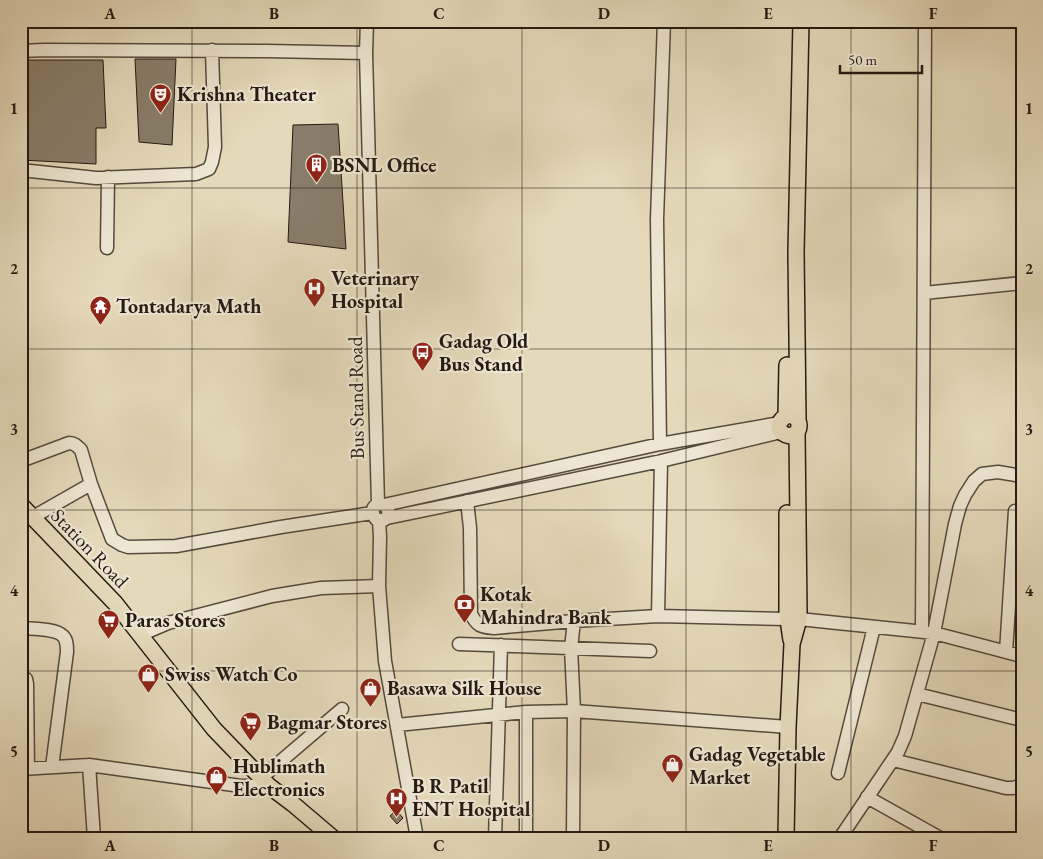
<svg xmlns="http://www.w3.org/2000/svg" width="1043" height="859" font-family="'EB Garamond',serif">
<style>
.building{fill:#887d6a;stroke:#241a13}
.lines{fill:none;stroke-linecap:round;stroke-linejoin:round}
.minor-casing{stroke:#544a3d;stroke-width:15}
.major-casing{stroke:#241a13;stroke-width:18}
.minor{stroke:#ede6d2;stroke-width:12}
.major{stroke:#e4d9ba;stroke-width:15}
.grid{fill:none;stroke:#241a13;stroke-width:1;stroke-opacity:0.55}
.labels{text-anchor:middle;dominant-baseline:central;stroke-width:4.5;stroke-linejoin:round;paint-order:stroke}
.poi-label{font-size:20px;font-weight:bold;fill:#241a13;stroke:#ede6d2;text-anchor:start}
.street-label{font-size:20px;fill:#241a13;stroke:#ede6d2}
.neatline{fill:none;stroke:#241a13;stroke-width:2}
.grid-label{font-size:16px;text-anchor:middle;font-weight:bold;fill:#241a13}
</style>
<rect width="100%" height="100%" fill="#e4d9ba"/>
<filter id="stains"><feTurbulence type="fractalNoise" baseFrequency=".004" numOctaves="4"/><feColorMatrix values="0 0 0 0 .2 0 0 0 0 .09 0 0 0 0 .02 0 0 0 .5 -.17"/></filter>
<radialGradient id="worn" r=".72"><stop offset=".6" stop-color="#630" stop-opacity="0"/><stop offset="1" stop-color="#630" stop-opacity=".3"/></radialGradient>
<path class="building" d="M135 59H176L172 145 139 142Z
M21 60H103L106 128H96V164L21 160Z
M338 124 346 249 288 242 293 125Z
M396 810 403 818 397 824 390 816Z"/>
<g class="lines">
<defs>
<path id="minor" d="M367 21 366 53 378 504
M21 51 44 50 267 51 366 53
M21 170 96 178 196 174 209 169 212 162 215 147 212 50
M107 248 108 177
M924 293 1022 283
M660 444 657 219 664 21
M21 461 69 443C75 443 77 446 81 450L91 484 112 539 122 545 128 547 176 546 281 527 372 513
M467 501 470 528 471 614C477 626 481 627 494 628L574 621 658 616 661 461
M384 505C390 509 390 515 384 520H377C369 512 373 502 384 505L660 444 780 423
M33 517 91 484
M387 518 661 461 781 432
M379 520 380 537 379 586 385 661 417 838
M658 616 787 619
M799 619 934 633 1022 656
M21 628C31 629 56 628 63 636 67 640 67 646 67 652L52 767
M922 632 925 21
M140 635 168 623 272 596 321 588 379 586
M459 644 650 651
M1006 652 1015 511
M21 675 26 679 27 684 28 769
M917 694 1022 720
M397 725 526 712 574 711 788 727
M893 760 1006 788H1013L1022 785
M89 765 94 838
M21 769 89 765 241 786H269
M838 773 874 627
M261 778 342 709
M867 797 940 838
M495 838 501 645
M526 838V712
M573 838 574 711 571 648 574 621
M840 838 898 752 905 736 934 633 955 524 960 506 965 495 974 481 982 474 998 472 1022 476"/>
<path id="major" d="M786 416 787 365
M798 420 796 252 801 21
M21 505 115 603 214 729 269 786 293 804 333 838
M787 513V613L791 640
M786 838 788 727 792 644 799 619V612L797 433C799 429 800 425 798 421 789 404 765 431 790 436L797 433"/>
</defs>
<use href="#minor" class="minor-casing"/>
<use href="#major" class="major-casing"/>
<use href="#minor" class="minor"/>
<use href="#major" class="major"/>
</g>
<path class="grid" d="M192 21V838M357 21V838M522 21V838M686 21V838M851 21V838M21 188H1022M21 349H1022M21 510H1022M21 671H1022"/>
<defs>
<symbol id="theatre-pin" viewBox="-11 -11 22 30"><path d="M0 17L-7.5 6A9.5 9.5 0 1 1 7.5 6Z" fill="#8f2418" stroke="#ede6d2"/><path d="M-5-5.5Q0-4 5-5.5V0Q5 5 0 6Q-5 5-5 0ZM-3.3-2.5H-1v1.5H-3.3ZM1-2.5H3.3v1.5H1ZM-2.8 1Q0 5.5 2.8 1Z" fill="#fff"/></symbol>
<symbol id="building-pin" viewBox="-11 -11 22 30"><path d="M0 17L-7.5 6A9.5 9.5 0 1 1 7.5 6Z" fill="#8f2418" stroke="#ede6d2"/><path d="M-4-6H4V6H1V3H-1V6H-4ZM-2.5-4.3h1.7v1.8h-1.7ZM.8-4.3h1.7v1.8H.8ZM-2.5-1h1.7V.8h-1.7ZM.8-1h1.7V.8H.8Z" fill="#fff"/></symbol>
<symbol id="hospital-pin" viewBox="-11 -11 22 30"><path d="M0 17L-7.5 6A9.5 9.5 0 1 1 7.5 6Z" fill="#8f2418" stroke="#ede6d2"/><path d="M-5-5h3v3.5h4V-5h3V5h-3V1.5h-4V5h-3Z" fill="#fff"/></symbol>
<symbol id="temple-pin" viewBox="-11 -11 22 30"><path d="M0 17L-7.5 6A9.5 9.5 0 1 1 7.5 6Z" fill="#8f2418" stroke="#ede6d2"/><path d="M0-6L5-2H3V0L6.5 2.5H4V6H1.5V3h-3V6H-4V2.5H-6.5L-3 0V-2H-5Z" fill="#fff"/></symbol>
<symbol id="bus-pin" viewBox="-11 -11 22 30"><path d="M0 17L-7.5 6A9.5 9.5 0 1 1 7.5 6Z" fill="#8f2418" stroke="#ede6d2"/><path d="M-5-6H5V4H4V6H2V4H-2V6H-4V4H-5ZM-3.5-4V0h7V-4ZM-3.5 1.2v1.5H-2V1.2ZM2 1.2v1.5H3.5V1.2Z" fill="#fff"/></symbol>
<symbol id="bank-pin" viewBox="-11 -11 22 30"><path d="M0 17L-7.5 6A9.5 9.5 0 1 1 7.5 6Z" fill="#8f2418" stroke="#ede6d2"/><path d="M-6-4H6V4H-6ZM0-2.3a2.3 2.3 0 1 0 0 4.6a2.3 2.3 0 1 0 0-4.6Z" fill="#fff"/></symbol>
<symbol id="supermarket-pin" viewBox="-11 -11 22 30"><path d="M0 17L-7.5 6A9.5 9.5 0 1 1 7.5 6Z" fill="#8f2418" stroke="#ede6d2"/><path d="M-6-5.5h2.5l.6 2H6L4.5 2H-2.5L-4.4-4H-6ZM-1.5 3.2a1.3 1.3 0 1 0 .1 0ZM3 3.2a1.3 1.3 0 1 0 .1 0Z" fill="#fff"/></symbol>
<symbol id="shop-pin" viewBox="-11 -11 22 30"><path d="M0 17L-7.5 6A9.5 9.5 0 1 1 7.5 6Z" fill="#8f2418" stroke="#ede6d2"/><path d="M-5-2.5h2.3a2.7 3.5 0 0 1 5.4 0H5L5.5 6h-11ZM-1.5-2.5h3a1.5 2.3 0 0 0-3 0Z" fill="#fff"/></symbol>
</defs>
<g fill-rule="evenodd">
<use href="#theatre-pin" x="148" y="82" width="25" height="34"/>
<use href="#building-pin" x="304" y="152" width="25" height="34"/>
<use href="#hospital-pin" x="302" y="276" width="25" height="34"/>
<use href="#temple-pin" x="88" y="294" width="25" height="34"/>
<use href="#bus-pin" x="410" y="340" width="25" height="34"/>
<use href="#bank-pin" x="452" y="592" width="25" height="34"/>
<use href="#supermarket-pin" x="96" y="608" width="25" height="34"/>
<use href="#shop-pin" x="136" y="662" width="25" height="34"/>
<use href="#shop-pin" x="358" y="676" width="25" height="34"/>
<use href="#supermarket-pin" x="238" y="710" width="25" height="34"/>
<use href="#shop-pin" x="660" y="752" width="25" height="34"/>
<use href="#shop-pin" x="204" y="764" width="25" height="34"/>
<use href="#hospital-pin" x="384" y="786" width="25" height="34"/>
</g>
<g class="labels">
<g class="poi-label">
<text x="177" y="94">Krishna Theater</text>
<text x="332" y="165">BSNL Office</text>
<text x="331" y="278">Veterinary<tspan x="331" dy="23">Hospital</tspan></text>
<text x="116" y="306">Tontadarya Math</text>
<text x="439" y="341">Gadag Old<tspan x="439" dy="23">Bus Stand</tspan></text>
<text x="480" y="594">Kotak<tspan x="480" dy="23">Mahindra Bank</tspan></text>
<text x="125" y="620">Paras Stores</text>
<text x="165" y="674">Swiss Watch Co</text>
<text x="387" y="688">Basawa Silk House</text>
<text x="267" y="722">Bagmar Stores</text>
<text x="689" y="754">Gadag Vegetable<tspan x="689" dy="23">Market</tspan></text>
<text x="233" y="766">Hublimath<tspan x="233" dy="23">Electronics</tspan></text>
<text x="412" y="786">B R Patil<tspan x="412" dy="23">ENT Hospital</tspan></text>
</g>
<g class="street-label">
<text transform="translate(356 398) rotate(-91)">Bus Stand Road</text>
<text transform="translate(90 548) rotate(46)">Station Road</text>
</g>
</g>
<rect width="1043" height="859" fill="none" stroke="#e4d9ba" stroke-width="55"/>
<path d="M840 65v8h82v-8" fill="none" stroke="#241a13" stroke-width="2.5"/>
<text x="848" y="65" font-size="15" fill="#241a13" stroke="#ede6d2" stroke-width="4" paint-order="stroke">50 m</text>
<rect x="28" y="28" width="988" height="804" class="neatline"/>
<g class="grid-label">
<text x="110" y="19">A</text>
<text x="274" y="19">B</text>
<text x="439" y="19">C</text>
<text x="604" y="19">D</text>
<text x="768" y="19">E</text>
<text x="933" y="19">F</text>
<text x="14" y="114">1</text>
<text x="1029" y="114">1</text>
<text x="14" y="274">2</text>
<text x="1029" y="274">2</text>
<text x="14" y="435">3</text>
<text x="1029" y="435">3</text>
<text x="14" y="596">4</text>
<text x="1029" y="596">4</text>
<text x="14" y="757">5</text>
<text x="1029" y="757">5</text>
<text x="110" y="851">A</text>
<text x="274" y="851">B</text>
<text x="439" y="851">C</text>
<text x="604" y="851">D</text>
<text x="768" y="851">E</text>
<text x="933" y="851">F</text>
</g>
<rect width="100%" height="100%" filter="url(#stains)"/>
<rect width="100%" height="100%" fill="url(#worn)"/>
</svg>
